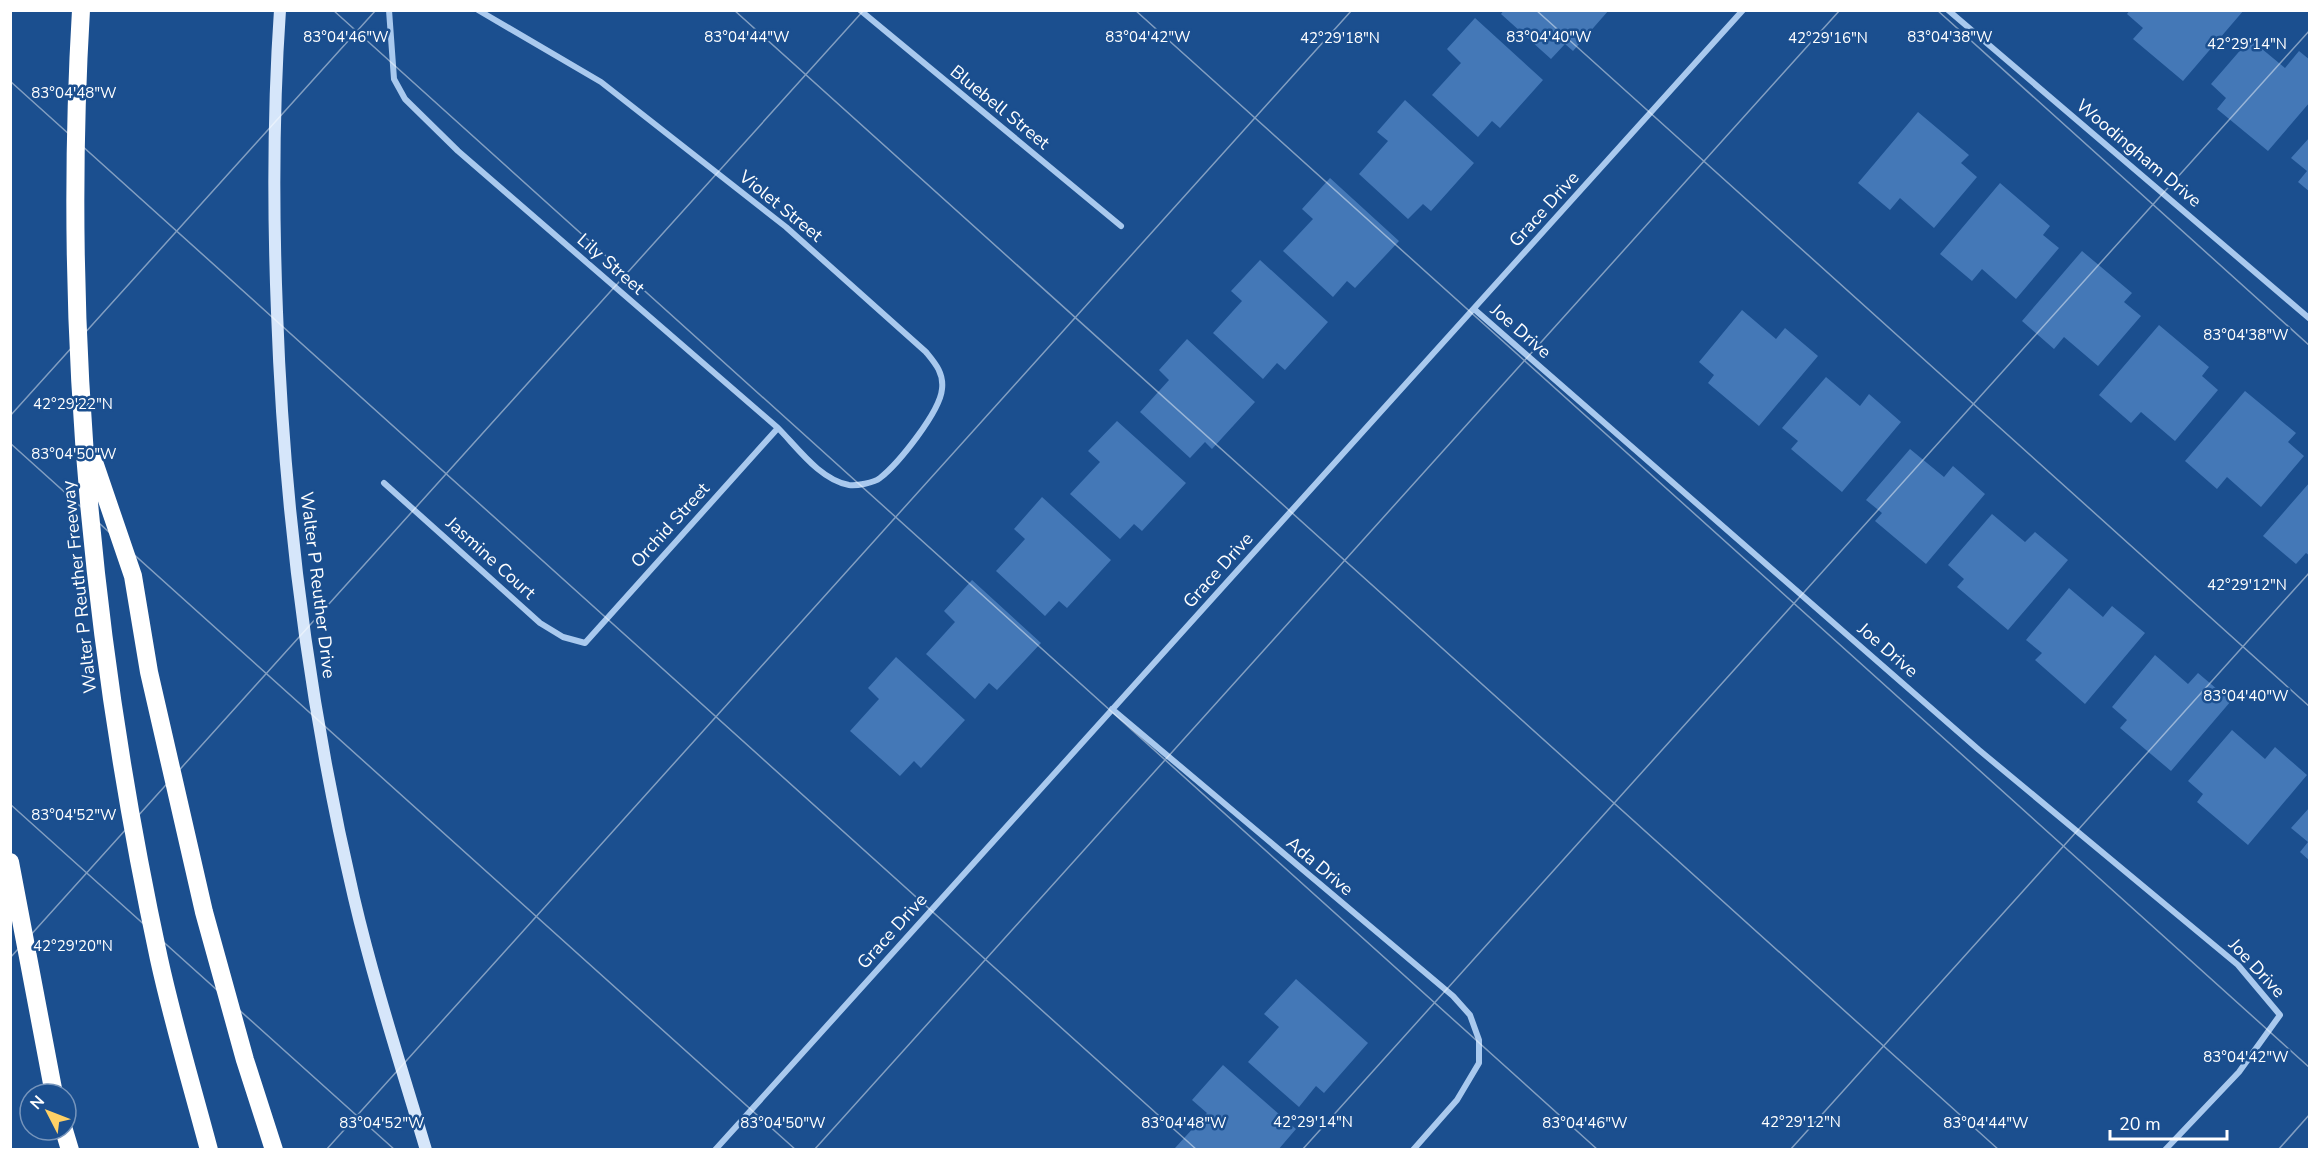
<svg xmlns="http://www.w3.org/2000/svg" width="2320" height="1160" font-family="'Nunito Sans',sans-serif">
<style>
.building{fill:#4478b7}
.lines{fill:none;stroke-linecap:round;stroke-linejoin:round}
.street{stroke:#a9c9ee;stroke-width:6}
.secondary{stroke:#d6e6fa;stroke-width:12}
.highway{stroke:#fff;stroke-width:18}
.ticks{fill:none;stroke:#fff;stroke-width:1.5;stroke-opacity:0.45}
.labels{text-anchor:middle;dominant-baseline:central;stroke-width:5;stroke-linejoin:round;paint-order:stroke}
.street-label{font-size:18px;fill:#fff;stroke:#1b4f8f}
.ticks-label{font-size:15px;text-anchor:middle;fill:#fff;stroke:#1b4f8f;stroke-width:5;stroke-linejoin:round;paint-order:stroke}
</style>
<rect width="100%" height="100%" fill="#1b4f8f"/>
<path class="building" d="M1504 10H1609L1573 51 1565 44 1551 59 1501 14Z
M2130 10H2244L2183 81 2133 39 2143 28 2127 14Z
M1475 18 1543 80 1500 128 1492 121 1478 137 1432 95 1461 63 1447 49Z
M2250 39 2285 68 2299 51 2310 60V102L2268 151 2217 109 2226 98 2211 84Z
M1405 100 1474 163 1431 211 1423 204 1408 219 1359 174 1388 141 1377 132Z
M1918 112 1969 155 1961 163 1977 177 1934 228 1900 198 1890 210 1858 183Z
M2310 137V192L2298 182 2307 171 2291 158Z
M1330 178 1399 241 1355 288 1347 281 1333 297 1283 251 1313 219 1302 209Z
M2000 183 2050 226 2043 235 2059 248 2016 299 1982 269 1972 281 1940 254Z
M2082 251 2132 293 2124 302 2141 316 2098 366 2064 337 2054 349 2022 321Z
M1260 260 1328 322 1285 370 1277 363 1263 379 1213 333 1242 301 1231 291Z
M1742 310 1776 339 1785 328 1818 356 1759 426 1708 383 1714 375 1699 362Z
M2159 325 2209 367 2202 376 2218 390 2175 441 2141 412 2131 423 2099 395Z
M1187 339 1255 402 1212 449 1205 442 1190 458 1140 412 1169 380 1159 370Z
M1826 377 1860 406 1869 394 1901 422 1842 492 1791 449 1798 441 1782 428Z
M2245 391 2296 433 2288 442 2304 456 2261 507 2227 477 2217 489 2185 461Z
M1117 421 1186 483 1142 531 1134 524 1120 539 1070 494 1100 462 1088 451Z
M1910 449 1944 477 1953 466 1985 494 1926 564 1875 521 1882 513 1866 500Z
M2310 482V556L2306 553 2296 564 2263 536Z
M1042 497 1111 560 1067 608 1059 601 1045 616 996 571 1025 539 1014 529Z
M1992 514 2025 542 2035 532 2068 560 2008 630 1957 587 1964 579 1948 565Z
M972 580 1041 643 997 690 989 683 975 699 926 654 955 622 944 611Z
M2069 588 2103 617 2112 606 2145 633 2085 704 2035 660 2042 653 2026 640Z
M2155 655 2188 684 2198 673 2231 701 2171 771 2120 728 2127 720 2112 707Z
M896 657 965 720 921 768 914 761 900 776 850 731 879 699 868 688Z
M2232 730 2265 759 2275 747 2307 775 2248 845 2197 802 2203 794 2188 781Z
M2310 807V861L2300 852 2308 842 2291 828Z
M1296 979 1368 1043 1324 1093 1316 1086 1299 1107 1248 1062 1279 1027 1264 1014Z
M1223 1065 1296 1129 1278 1150 1175 1148 1207 1113 1192 1100Z"/>
<g class="lines">
<path class="street" d="M389 10 394 79 405 99 458 151 778 428C797 447 820 480 849 485 856 486 874 483 880 478 898 464 940 412 942 389 944 373 935 363 926 352L786 227 601 82 478 10
M860 10 1121 226
M1948 10 2310 319
M1474 309 1979 750 2238 965 2280 1015 2239 1072 2165 1150
M384 483 540 623 563 637 585 643 778 428
M1112 709 1453 996 1470 1015 1479 1040V1063L1457 1100 1413 1150
M715 1150 1743 10"/>
<path class="secondary" d="M280 10C273 111 273 212 277 312 284 510 309 706 354 898 374 983 401 1066 426 1150"/>
<path class="highway" d="M81 10C62 328 92 648 159 959 173 1023 192 1086 209 1150
M93 459 133 576 149 672 204 912 245 1060 274 1150
M10 862 54 1094
M64 1130 70 1150"/>
</g>
<path class="ticks" d="M333 10 1598 1150M734 10 1999 1150M1135 10 2310 1068M1536 10 2310 707M1937 10 2310 346M10 81 1197 1150M10 416 376 10M10 443 796 1150M10 804 395 1150M10 958 864 10M326 1150 1352 10M814 1150 1840 10M1302 1150 2310 30M1790 1150 2310 572M2278 1150 2310 1114"/>
<g class="labels">
<g class="street-label">
<text transform="translate(1000 107) rotate(39)">Bluebell Street</text>
<text transform="translate(2139 153) rotate(40)">Woodingham Drive</text>
<text transform="translate(781 206) rotate(39)">Violet Street</text>
<text transform="translate(1544 209) rotate(-48)">Grace Drive</text>
<text transform="translate(611 264) rotate(41)">Lily Street</text>
<text transform="translate(1521 331) rotate(41)">Joe Drive</text>
<text transform="translate(670 525) rotate(-48)">Orchid Street</text>
<text transform="translate(491 558) rotate(42)">Jasmine Court</text>
<text transform="translate(1218 570) rotate(-48)">Grace Drive</text>
<text transform="translate(318 585) rotate(83)">Walter P Reuther Drive</text>
<text transform="translate(79 587) rotate(-96)">Walter P Reuther Freeway</text>
<text transform="translate(1888 650) rotate(41)">Joe Drive</text>
<text transform="translate(1320 866) rotate(40)">Ada Drive</text>
<text transform="translate(892 931) rotate(-48)">Grace Drive</text>
<text transform="translate(2257 968) rotate(47)">Joe Drive</text>
</g>
</g>
<g class="ticks-label">
<text x="346" y="42">83°04'46"W</text>
<text x="747" y="42">83°04'44"W</text>
<text x="1148" y="42">83°04'42"W</text>
<text x="1549" y="42">83°04'40"W</text>
<text x="1950" y="42">83°04'38"W</text>
<text x="1340" y="43">42°29'18"N</text>
<text x="1828" y="43">42°29'16"N</text>
<text x="2247" y="49">42°29'14"N</text>
<text x="74" y="98">83°04'48"W</text>
<text x="2246" y="340">83°04'38"W</text>
<text x="73" y="409">42°29'22"N</text>
<text x="74" y="459">83°04'50"W</text>
<text x="2247" y="590">42°29'12"N</text>
<text x="2246" y="701">83°04'40"W</text>
<text x="74" y="820">83°04'52"W</text>
<text x="73" y="951">42°29'20"N</text>
<text x="2246" y="1062">83°04'42"W</text>
<text x="1313" y="1127">42°29'14"N</text>
<text x="1801" y="1127">42°29'12"N</text>
<text x="382" y="1128">83°04'52"W</text>
<text x="783" y="1128">83°04'50"W</text>
<text x="1184" y="1128">83°04'48"W</text>
<text x="1585" y="1128">83°04'46"W</text>
<text x="1986" y="1128">83°04'44"W</text>
</g>
<rect width="2320" height="1160" fill="none" stroke="#ffffff" stroke-width="24"/>
<g transform="translate(48 1112) rotate(312)"><circle r="28" fill="#1b4f8f" stroke="#7695bc" stroke-width="1.5"/>
<path d="M0-4.5L10 22L0 15L-10 22Z" fill="#ffd166"/>
<text y="-9" font-size="16" font-weight="bold" text-anchor="middle" fill="#ffffff">N</text>
</g>
<path d="M2110 1130v9h117v-9" fill="none" stroke="#ffffff" stroke-width="3"/>
<text x="2119" y="1130" font-size="18" fill="#ffffff" stroke="#1b4f8f" stroke-width="4.5" paint-order="stroke">20 m</text>
</svg>
